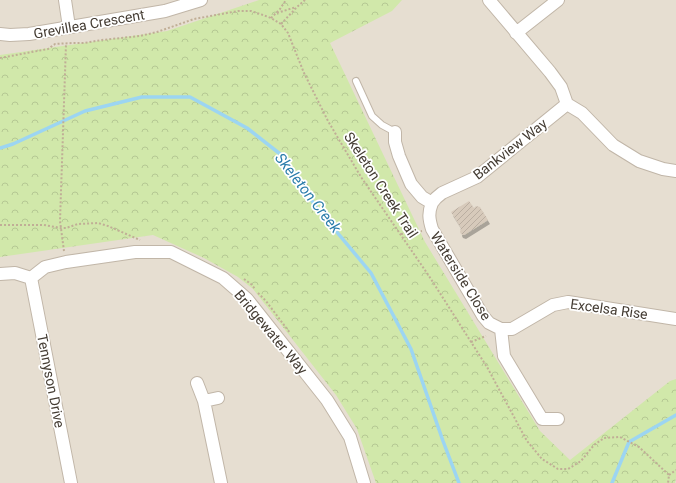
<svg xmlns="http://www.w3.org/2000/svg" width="676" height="483" font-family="Roboto,sans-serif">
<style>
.residential{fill:#e6ded1}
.park{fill:url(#park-crowns)}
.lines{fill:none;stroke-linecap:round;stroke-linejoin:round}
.stream{stroke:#9cd5f2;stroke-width:3.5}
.building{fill:url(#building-hatch);filter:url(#shadow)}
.lane-casing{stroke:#c1b6a8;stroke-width:8}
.street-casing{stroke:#c1b6a8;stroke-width:14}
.path{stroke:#c0ae96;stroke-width:2;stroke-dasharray:2 2;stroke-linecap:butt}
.lane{stroke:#fff;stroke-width:6}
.street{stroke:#fff;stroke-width:12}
.labels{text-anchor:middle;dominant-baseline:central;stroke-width:3.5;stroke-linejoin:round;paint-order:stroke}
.street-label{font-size:14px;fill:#443c33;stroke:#fff}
.water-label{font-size:15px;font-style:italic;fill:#297caa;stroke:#fff}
</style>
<defs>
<pattern id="park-crowns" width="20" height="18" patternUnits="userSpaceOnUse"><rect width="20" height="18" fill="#d1e8aa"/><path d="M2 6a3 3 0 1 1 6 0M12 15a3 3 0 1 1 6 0" fill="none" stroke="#b5c893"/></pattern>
<pattern id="building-hatch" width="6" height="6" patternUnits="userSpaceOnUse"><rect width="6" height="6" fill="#d7cabb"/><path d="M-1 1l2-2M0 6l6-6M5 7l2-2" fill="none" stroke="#baaea1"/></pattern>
<filter id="shadow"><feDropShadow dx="2" dy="4" stdDeviation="0" flood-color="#0004"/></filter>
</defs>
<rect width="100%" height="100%" fill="#f2ece3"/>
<path class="residential" d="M0 0H676V483H0Z"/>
<path class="park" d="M259 0H402L392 11 330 43 425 242 540 431 570 460 670 381 676 379V478L675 483H376L357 429 336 395 253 289 238 277 204 258 153 235 0 257V55L167 31Z"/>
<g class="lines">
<path class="stream" d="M0 148 13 144 85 111 142 97H190L247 128 284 157 316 207 371 273 411 349 443 441 459 483
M612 483 629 442 676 415"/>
</g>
<path class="building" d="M469 201 474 208 476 206 480 207 488 220 464 235 461 234 460 232 461 228 451 212Z"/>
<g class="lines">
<defs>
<path id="lane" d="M356 81 372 116 382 125 395 132"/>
<path id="street" d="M65 0 69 27
M489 0 550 72 561 87 567 104 582 113 613 145 639 161 663 169 676 171
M516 33 558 0
M0 34 10 35 29 34 165 11 201 0
M395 132V142L399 156 411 184 422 197 432 203C428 213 429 219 432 229L483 316 489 323 501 329 504 356 542 419H558
M432 203 436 198 442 193 477 177 567 104
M0 274 15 273 31 278
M31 278 45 267 66 262 135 252H171L223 278 247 299 327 400 350 437 364 483
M31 278 71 483
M501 329H512L553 305 568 302 676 319
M197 383 204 401 221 483
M204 401 218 398"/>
</defs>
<use href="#lane" class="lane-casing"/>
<use href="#street" class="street-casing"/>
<path class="path" d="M277 13 296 7
M271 18 280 9 286 0
M281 24 297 7 305 0
M0 58 48 49 55 44 72 43H84L102 40 140 36 157 32 194 19 238 11H251L263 15 271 18 281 24 288 33 304 73 328 121 361 177 429 276 487 367 527 441 542 459 558 469H568L581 461 594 445 604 438 620 437 639 447 669 475 668 483
M0 225H44L61 228H66L78 224 98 223 108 226 140 240
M401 234 422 231
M64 251 60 221 66 44
M244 279 251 284 255 289
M258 293 266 301 290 333
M471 342 486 336
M669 475 676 470"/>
<use href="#lane" class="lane"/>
<use href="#street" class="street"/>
</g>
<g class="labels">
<g class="street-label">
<text transform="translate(89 24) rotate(-10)">Grevillea Crescent</text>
<text transform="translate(510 149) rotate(-38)">Bankview Way</text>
<text transform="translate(381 185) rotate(57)">Skeleton Creek Trail</text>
<text transform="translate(461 276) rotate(58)">Waterside Close</text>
<text transform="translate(609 309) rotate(8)">Excelsa Rise</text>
<text transform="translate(271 332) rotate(50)">Bridgewater Way</text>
<text transform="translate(51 381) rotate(79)">Tennyson Drive</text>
</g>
<g class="water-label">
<text transform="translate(308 193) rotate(52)">Skeleton Creek</text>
</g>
</g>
</svg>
